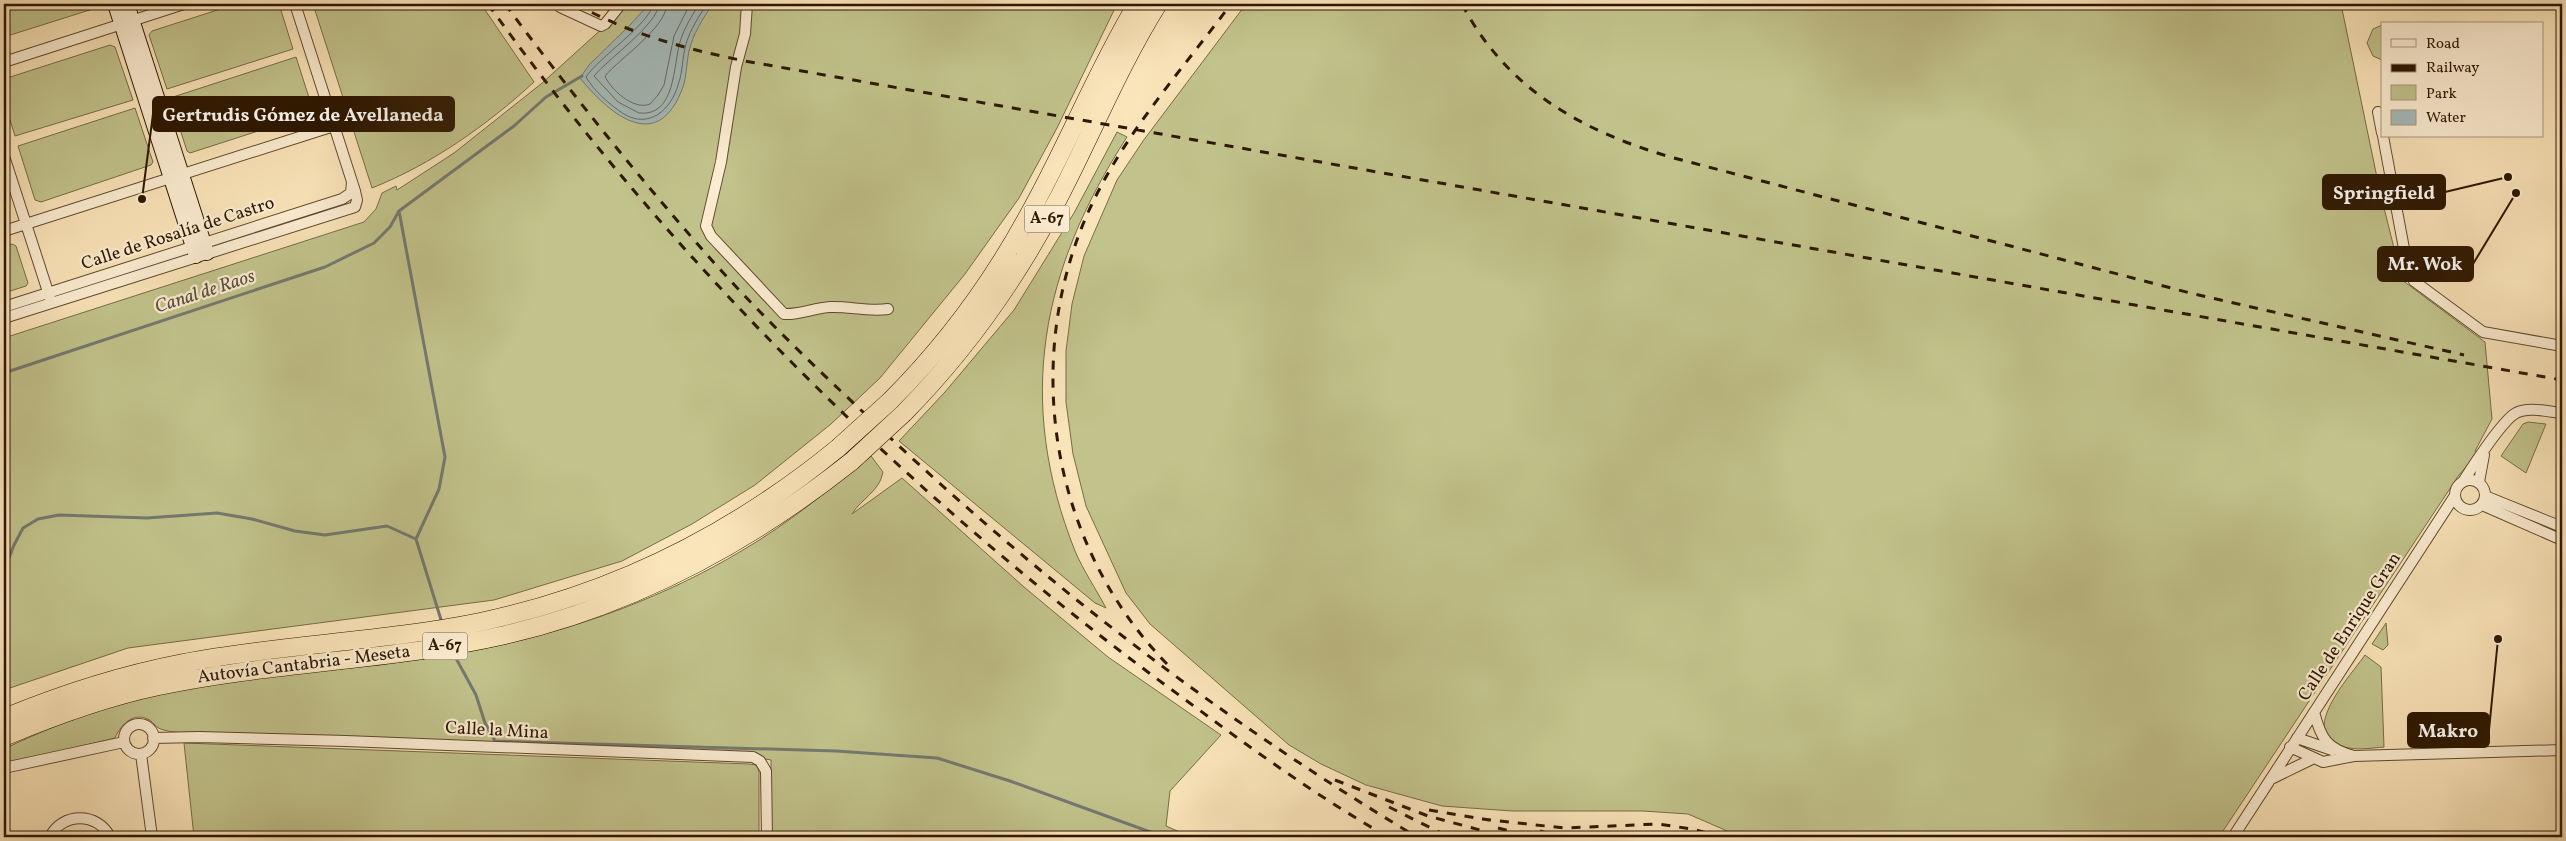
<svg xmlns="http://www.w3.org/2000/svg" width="2566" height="841" font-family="Vollkorn,serif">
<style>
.green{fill:#c2c38c;stroke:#776d46}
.water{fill:#a4bbbb;stroke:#747970}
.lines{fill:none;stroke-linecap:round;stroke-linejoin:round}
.shore{stroke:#68695e;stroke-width:1}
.stream{stroke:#747970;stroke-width:3}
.street-casing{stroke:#604a2e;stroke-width:12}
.secondary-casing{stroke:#2c1700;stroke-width:16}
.highway-casing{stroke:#2c1700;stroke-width:19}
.street{stroke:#fcedd2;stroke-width:10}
.secondary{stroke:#fcedd2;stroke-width:14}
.highway{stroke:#fae4b9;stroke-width:18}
.rail{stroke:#2c1700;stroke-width:3;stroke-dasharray:9 9;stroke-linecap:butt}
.highway-bridge-casing{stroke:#2c1700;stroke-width:19;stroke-linecap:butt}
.highway-bridge{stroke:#fae4b9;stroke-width:18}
.labels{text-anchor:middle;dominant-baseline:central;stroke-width:4.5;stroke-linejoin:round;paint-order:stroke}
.shield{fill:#fcedd2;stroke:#6a573f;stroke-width:1}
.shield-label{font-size:16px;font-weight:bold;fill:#2c1700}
.street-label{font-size:18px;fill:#2c1700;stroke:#fcedd2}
.water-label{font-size:19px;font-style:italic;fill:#565041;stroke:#fcedd2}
.leader{fill:none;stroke:#2c1700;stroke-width:2}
.callout-dot{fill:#2c1700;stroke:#fcedd2;stroke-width:2}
.callout{fill:#2c1700;stroke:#2c1700;stroke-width:2}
.callout-label{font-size:19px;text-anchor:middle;font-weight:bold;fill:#fff}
</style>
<rect width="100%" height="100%" fill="#fae4b9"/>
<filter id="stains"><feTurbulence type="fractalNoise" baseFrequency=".004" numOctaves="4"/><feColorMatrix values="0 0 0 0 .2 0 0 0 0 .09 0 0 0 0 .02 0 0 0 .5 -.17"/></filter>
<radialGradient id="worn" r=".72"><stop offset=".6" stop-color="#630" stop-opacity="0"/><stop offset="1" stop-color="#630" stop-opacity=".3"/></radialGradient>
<path class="green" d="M4 4H95L96 8 4 37Z
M236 4H279L293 49 167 89 149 35 152 31Z
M313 4H481L534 82C486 126 432 164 372 188Z
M626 4H1117L1057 128 1019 198 965 274 880 378 831 424 755 485 692 524 622 561 494 600 128 648 4 690V338L364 222 376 209 382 193 396 186 397 190 454 153 541 84 616 16Z
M1246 4H2341L2380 192 2402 280 2485 342 2492 419 2475 451 2479 452 2459 475 2219 837H1741L1688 814 1643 811H1512L1442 806 1366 785 1321 764 1289 745 1150 624 1126 593 1086 506 1073 454 1066 402V351L1072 304 1084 256 1117 180 1143 141Z
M2382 25V60L2373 56 2367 43 2373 29Z
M110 45 115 47 133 100 15 136 4 101V79Z
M296 57 313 110 311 114 190 153 187 151 170 98Z
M135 108 153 162 151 165 41 202 35 200 18 146Z
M1117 132 1127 137C1041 270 1015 400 1075 551 1083 570 1096 589 1106 608L1095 603 899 441 945 392 1014 310 1074 213Z
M12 244 16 246 28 283 26 286 4 293V247Z
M2528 422 2546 424 2526 473 2501 456 2523 424Z
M871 456 883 472C880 491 861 499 852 514L902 478 1024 587 1108 657 1221 735 1170 791 1166 826 1191 837H771V760L725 752 183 733C177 732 170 732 164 730 158 729 155 725 151 721 135 710 121 724 115 738L4 765V749C52 726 101 707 153 696 266 670 383 671 496 646 580 628 669 595 743 550 789 523 830 489 871 456Z
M2386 623 2388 645 2383 650 2372 644Z
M2365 655 2381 667 2384 747C2372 748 2360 750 2349 748 2290 739 2353 673 2365 655Z
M184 743 749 764 756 765 759 771V837H194Z"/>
<path class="water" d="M649 4H713C703 18 693 34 689 51 686 65 687 79 681 92 655 155 607 111 580 78L589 65 631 24Z"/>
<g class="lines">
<path class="shore" d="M653 4C651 23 598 58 586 77 594 91 610 105 624 114 649 129 671 110 678 85 683 72 682 58 686 44 690 30 699 16 707 4
M659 4C658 24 608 59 594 76L618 102 639 113C676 117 673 65 680 42 684 28 692 16 699 4
M667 4C666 28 620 58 605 76 610 89 634 111 650 104L658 95 664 85 674 36 690 4"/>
<path class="stream" d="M399 211 445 457 439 489 416 539 442 623
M4 373 325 267 374 243 390 227 399 211 514 126 546 97 582 76
M4 571 14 545 23 528 38 519 59 515 147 518 217 513 252 519 295 531 325 535 387 526 416 539
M452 651 476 695 485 723 495 741 836 751 937 758 1010 781 1164 837"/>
<defs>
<path id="street" d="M747 4 745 34 736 67 721 162 706 226 711 236 784 314C799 315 814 308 830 307 849 306 868 312 888 309
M560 7 601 26 605 24 621 4
M4 62 184 4
M2378 112 2382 133
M2383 136 2408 270 2414 281 2483 332 2562 346
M4 156 50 298
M4 231 334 126
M4 307 342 199 351 193 352 182
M4 318 355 207 357 200 355 191 295 4
M2455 495a15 15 0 1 1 30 0a15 15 0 1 1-30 0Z
M2464 480C2473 466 2503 420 2516 413 2528 406 2550 412 2562 413
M2479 482 2484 455
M2485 496 2562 527
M2482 505 2562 540
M2314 712C2321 739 2327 749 2354 756L2562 750
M124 739a15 15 0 1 1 30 0a15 15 0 1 1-30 0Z
M153 738 199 737 346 741 753 757 760 761 766 771 767 837
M2297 738 2332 750
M2290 747 2323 762 2354 756
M141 754 152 837
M4 768 124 742
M2271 779 2312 759
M50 837C62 812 98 812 110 837
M2233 837 2454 497"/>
<path id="secondary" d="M115 4 196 256
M127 4 207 253"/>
<path id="highway" d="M890 401C945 346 991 284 1028 216 1067 147 1096 72 1137 4
M904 413C966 350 1017 278 1058 199 1092 134 1119 66 1158 4
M4 718C62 694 121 675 183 663 281 644 382 642 480 622 613 594 733 534 838 448
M4 737C54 716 106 697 159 686 273 662 391 661 505 635 634 605 749 543 852 461"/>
</defs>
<use href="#street" class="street-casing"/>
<use href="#secondary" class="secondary-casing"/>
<use href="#highway" class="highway-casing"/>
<use href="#street" class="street"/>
<use href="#secondary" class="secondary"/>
<use href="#highway" class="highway"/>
<path class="rail" d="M488 4C676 266 908 495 1168 687 1240 740 1311 793 1388 837
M505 4C572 94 642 182 717 266 763 317 813 365 863 412 1032 574 1216 717 1417 837
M576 4C629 34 686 49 745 61L2562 380
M1462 4C1507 90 1583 132 1674 158L2194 294 2464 355
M1167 664C1045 539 1018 342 1100 188 1134 123 1187 63 1231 4
M1335 780 1428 816 1506 837
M1389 807 1449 837
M1429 810 1489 820
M1482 819 1564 828 1658 824 1692 829 1722 837
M1498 828 1532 837
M1540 831 1559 837"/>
<defs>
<path id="highway-bridge" d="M838 448 890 401
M852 461 904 413"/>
</defs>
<use href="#highway-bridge" class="highway-bridge-casing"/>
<use href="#highway-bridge" class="highway-bridge"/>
</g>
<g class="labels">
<g class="shield">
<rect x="1024.5" y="205.5" width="45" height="27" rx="4"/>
<rect x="422.5" y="632.5" width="45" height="27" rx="4"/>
</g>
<g class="shield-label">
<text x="1047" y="219">A-67</text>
<text x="445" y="646">A-67</text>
</g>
<g class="street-label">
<text transform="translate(178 234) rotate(-18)">Calle de Rosalía de Castro</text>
<text transform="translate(2350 627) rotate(-57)">Calle de Enrique Gran</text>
<text transform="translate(304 665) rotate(-7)">Autovía Cantabria - Meseta</text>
<text transform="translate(497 731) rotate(3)">Calle la Mina</text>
</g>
<g class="water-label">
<text transform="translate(205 292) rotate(-18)">Canal de Raos</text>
</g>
</g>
<path class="leader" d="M142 199L153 114M2508 177L2445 192M2516 193L2473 264M2498 639L2489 730"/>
<g class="callout-dot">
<circle cx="142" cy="199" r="5"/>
<circle cx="2508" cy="177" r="5"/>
<circle cx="2516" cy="193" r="5"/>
<circle cx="2498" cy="639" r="5"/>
</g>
<g class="callout">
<rect x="153" y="97" width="301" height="34" rx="5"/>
<rect x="2323" y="175" width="122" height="34" rx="5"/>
<rect x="2378" y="247" width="95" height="34" rx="5"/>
<rect x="2408" y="713" width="81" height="34" rx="5"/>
</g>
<g class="callout-label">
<text x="303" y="121">Gertrudis Gómez de Avellaneda</text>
<text x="2384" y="199">Springfield</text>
<text x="2425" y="270">Mr. Wok</text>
<text x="2448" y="737">Makro</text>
</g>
<rect width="2566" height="841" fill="none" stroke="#fae4b9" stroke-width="20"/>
<rect x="5" y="5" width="2556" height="831" fill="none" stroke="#2c1700" stroke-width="2.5"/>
<rect x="10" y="10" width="2546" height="821" fill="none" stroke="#2c1700"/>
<rect x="2381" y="22" width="162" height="115" fill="#fcedd2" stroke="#a9977e"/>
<rect x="2391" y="39" width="25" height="8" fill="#fcedd2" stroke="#a9977e"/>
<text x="2426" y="48" font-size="15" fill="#2c1700">Road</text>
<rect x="2391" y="64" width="25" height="8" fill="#2c1700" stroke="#a9977e"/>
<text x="2426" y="72" font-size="15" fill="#2c1700">Railway</text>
<rect x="2391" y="85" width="25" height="15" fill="#c2c38c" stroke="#a9977e"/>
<text x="2426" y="98" font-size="15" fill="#2c1700">Park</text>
<rect x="2391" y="110" width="25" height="15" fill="#a4bbbb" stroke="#a9977e"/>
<text x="2426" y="122" font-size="15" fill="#2c1700">Water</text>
<rect width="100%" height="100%" filter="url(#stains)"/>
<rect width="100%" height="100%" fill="url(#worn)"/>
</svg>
